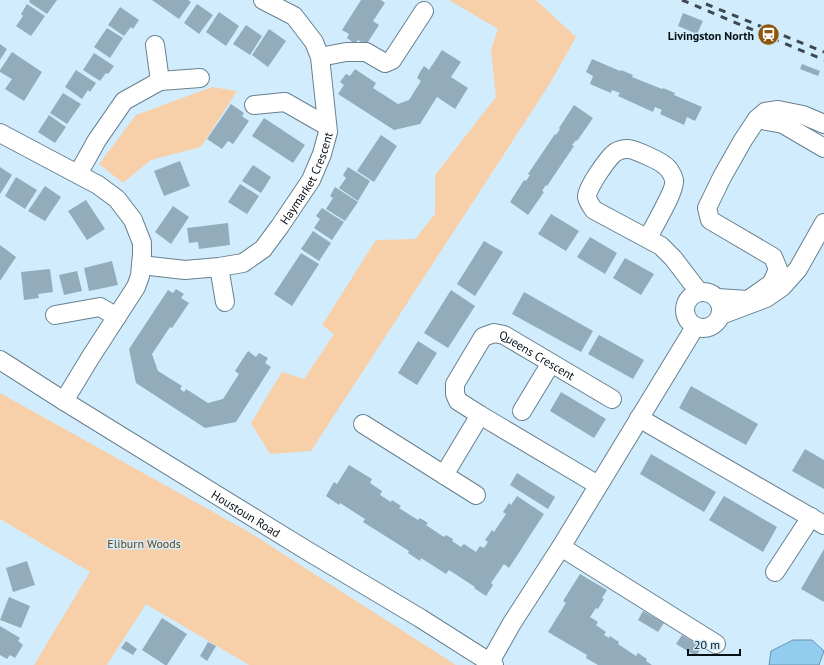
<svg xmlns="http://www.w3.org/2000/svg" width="824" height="665" font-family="'PT Sans',sans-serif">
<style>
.green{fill:#f7d0aa}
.water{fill:#92ccee;stroke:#6894ad}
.building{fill:#92acbb}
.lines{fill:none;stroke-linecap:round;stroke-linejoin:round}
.minor-casing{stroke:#68808f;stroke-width:20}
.minor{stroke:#fff;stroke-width:18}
.rail{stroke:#3c4952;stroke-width:3;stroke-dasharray:7 7;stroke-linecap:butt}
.labels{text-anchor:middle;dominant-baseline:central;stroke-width:3;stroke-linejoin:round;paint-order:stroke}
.poi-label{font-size:12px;font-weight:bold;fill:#071016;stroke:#d1ecfc;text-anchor:end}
.street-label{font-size:12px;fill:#071016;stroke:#d1ecfc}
.park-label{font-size:12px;fill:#673e08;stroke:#d1ecfc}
</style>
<rect width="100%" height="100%" fill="#d1ecfc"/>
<path class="green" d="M449 0H536L576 37 549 85 311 451 270 454 251 423 282 372 304 379 334 334 322 325 376 240 415 239 435 214V175L496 97 491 50 498 29Z
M212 87 237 91 201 147 151 160 123 183 99 164 136 115Z
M0 393 249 532 456 665H249L146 604 107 665H34L90 572 0 519Z"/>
<path class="water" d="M793 640H812L824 651 819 665H769L771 651Z"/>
<path class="building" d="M30 0H57L47 14 29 2Z
M152 0H188L191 2 179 19Z
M361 0H381L385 3 373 21 379 25 366 45 358 40 355 44 347 38 349 34 342 30Z
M27 4 45 16 31 36 16 26 23 16 21 14Z
M197 4 213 15 199 34 184 23Z
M120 7 139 20 133 29 131 27 124 36 108 25Z
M219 12 239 26 226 46 206 32Z
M683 13 703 21 697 34 678 26Z
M246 25 262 36 250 55 233 44Z
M107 28 123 38 110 58 94 47Z
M269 29 286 41 268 67 252 55Z
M0 44 7 49 0 60Z
M442 50 461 62 451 77 468 88 455 109 437 97 420 124 394 130 338 94 344 85 340 82 346 74 350 76 355 69 376 83 373 88 398 104 409 100 421 81 417 78 420 72 424 66 429 70Z
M12 52 42 72 24 101 5 89 12 79 0 72V70Z
M94 53 114 66 108 74 106 73 100 81 83 70Z
M592 59 620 71 621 70 633 75 632 77 662 89 663 88 675 93 674 95 702 107 695 121 687 117 684 125 660 114 662 110 655 107 653 112 618 96 620 93 612 90 611 93 590 84 593 76 586 72Z
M802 64 820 71 818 76 800 69Z
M76 70 96 83 90 92 88 90 82 99 65 87Z
M63 93 81 104 67 124 50 113Z
M231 104 244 113 242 116 249 121 233 144 228 141 222 149 207 139Z
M574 105 593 118 577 141 576 140 572 145 574 146 547 186 546 185 542 191 544 192 528 215 510 202 524 180 526 181 530 175 528 174 555 134 556 135 560 129 559 128Z
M49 115 66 127 55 143 38 132Z
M264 118 305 145 293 163 252 136Z
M381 135 397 146 374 182 357 171Z
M180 161 190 186 164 196 154 171Z
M253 165 271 177 261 193 242 181Z
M0 167 12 175 0 194Z
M348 167 370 181 358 201 339 188 346 178 343 175Z
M16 177 37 190 25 209 5 196Z
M240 184 259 196 247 214 228 202Z
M45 186 61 197 45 221 28 211Z
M335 187 358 202 345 221 326 209 333 198 330 196Z
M86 200 105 229 87 240 68 211Z
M173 206 189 217 171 244 155 232Z
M322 208 344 222 332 240 314 228 320 219 316 216Z
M551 214 579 231 566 251 538 234Z
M228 223 230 245 199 249 198 242 189 243 187 228Z
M313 231 331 243 319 261 301 249Z
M590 237 617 253 605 274 577 257Z
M484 241 503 252 475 296 457 284Z
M0 245 16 257 0 281Z
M301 253 319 264 292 306 274 294Z
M625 258 654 274 641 295 613 278Z
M112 261 118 285 89 291 84 268Z
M50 269 53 292 38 294 39 298 24 300 21 272Z
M77 271 82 291 64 295 59 275Z
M176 289 184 294 181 298 189 303 172 328 170 327 152 354 158 371 182 386 180 389 184 392 186 389 208 403 223 399 239 374 235 371 248 351 256 357 259 353 268 358 265 363 271 367 236 422 205 428 136 383 129 349 168 290 173 293Z
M451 290 475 306 448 348 424 333Z
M524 292 593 331 581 352 512 314Z
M599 335 644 360 633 379 588 354Z
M418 341 437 353 417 385 398 373Z
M691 386 758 424 746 445 679 408Z
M561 392 606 419 594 438 550 411Z
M805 449 824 460V489L792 471Z
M651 454 716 492 704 512 640 474Z
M349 465 372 479 370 483 382 491 380 495 391 502 392 500 401 506 399 508 418 520 420 518 428 523 426 525 444 537 446 535 453 539 452 541 461 547 464 544 476 552 480 546 484 548 488 542 485 540 488 536 492 530 494 532 506 514 503 512 509 503 511 505 517 496 544 514 509 568 504 564 491 583 493 585 486 596 474 588 475 587 449 570 446 574 421 558 420 561 408 553 409 551 363 522 365 519 340 503 339 505 326 496 334 482 337 484Z
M517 473 555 497 548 509 510 485Z
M724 496 777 527 763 552 709 520Z
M824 549V602L801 589Z
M27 561 35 585 13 592 6 568Z
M580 574 607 590 602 598 604 599 598 609 596 608 590 617 598 622 596 625 606 632 604 635 609 638 610 636 619 642 618 644 636 656 638 653 647 659 646 661 652 665H598L586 658 587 655 548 632 566 603 563 601Z
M9 597 30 606 21 628 0 620Z
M643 611 664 623 658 632 638 620Z
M162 618 187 634 167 665H165L142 650Z
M0 626 20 638 18 641 23 645 15 658 10 655 7 659 0 655Z
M682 635 702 647 696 656 676 644Z
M126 641 137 649 133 655 121 648Z
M208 642 216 646 207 661 200 656Z"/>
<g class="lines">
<defs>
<g id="minor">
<path d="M155 45 160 81"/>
<path d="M320 57 346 52H366L385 63 392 60 424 11"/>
<path d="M254 105 285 102 327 126"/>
<path d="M757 119 783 124 824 148"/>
<path d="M0 133 98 185 117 199 133 220 142 243V254L140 276 136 287 90 358 64 401"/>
<path d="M78 174 97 140 124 101 160 81 200 78"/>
<path d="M648 238C653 227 676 190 674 180 673 175 669 168 664 165 660 161 634 149 628 149 625 149 619 150 616 152 609 156 586 189 587 197 588 202 591 206 594 210L661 246 673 258 699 292"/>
<path id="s1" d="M141 265 185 270 219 267 243 263 263 249 280 226 311 180 322 154 328 132 320 57 314 42 294 16 263 0"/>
<path d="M219 267 225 302"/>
<circle cx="703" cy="310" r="18"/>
<path d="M717 298 748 300 772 283 778 269 773 257 710 220 707 208 722 177 743 140 757 119 765 112 778 110 803 115 824 124"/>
<path d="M55 315 100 307 117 317"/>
<path d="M721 315 766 298 782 287 798 269 824 223"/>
<path id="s2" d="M0 360 64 401 306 550 420 618 494 665"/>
<path d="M522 411 551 363"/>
<path d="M639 418 824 525"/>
<path d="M363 424 476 495"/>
<path d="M444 475 480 415"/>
<path id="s3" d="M598 485 480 415 458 401 455 394V384L483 337 494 333 504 335 612 399"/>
<path d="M561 547 716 644"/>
<path d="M775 572 811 517"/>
<path d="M490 662 512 623 561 547 695 327"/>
</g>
</defs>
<use href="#minor" class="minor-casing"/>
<use href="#minor" class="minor"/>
<path class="rail" d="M682 0 824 60
M706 4 824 52"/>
</g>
<defs>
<symbol id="station-disc" viewBox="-11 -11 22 22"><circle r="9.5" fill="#8d560c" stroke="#d1ecfc"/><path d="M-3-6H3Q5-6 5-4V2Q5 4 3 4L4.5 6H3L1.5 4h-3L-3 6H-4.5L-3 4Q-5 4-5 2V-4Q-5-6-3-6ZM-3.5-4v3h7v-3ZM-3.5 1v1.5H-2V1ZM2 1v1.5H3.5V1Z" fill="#fff"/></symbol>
</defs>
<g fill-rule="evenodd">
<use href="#station-disc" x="756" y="22" width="25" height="25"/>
</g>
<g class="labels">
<g class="poi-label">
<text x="754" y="35">Livingston North</text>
</g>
<g class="street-label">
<text stroke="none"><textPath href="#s1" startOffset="211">Haymarket Crescent</textPath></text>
<text stroke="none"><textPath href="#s3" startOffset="296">Queens Crescent</textPath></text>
<text stroke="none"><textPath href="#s2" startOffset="290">Houstoun Road</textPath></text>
</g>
<g class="park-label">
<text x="144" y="543">Eliburn Woods</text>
</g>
</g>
<path d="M688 649v6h52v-6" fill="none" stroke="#071016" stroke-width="2"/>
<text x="694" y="649" font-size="12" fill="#071016" stroke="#d1ecfc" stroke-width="3" paint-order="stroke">20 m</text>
</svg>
